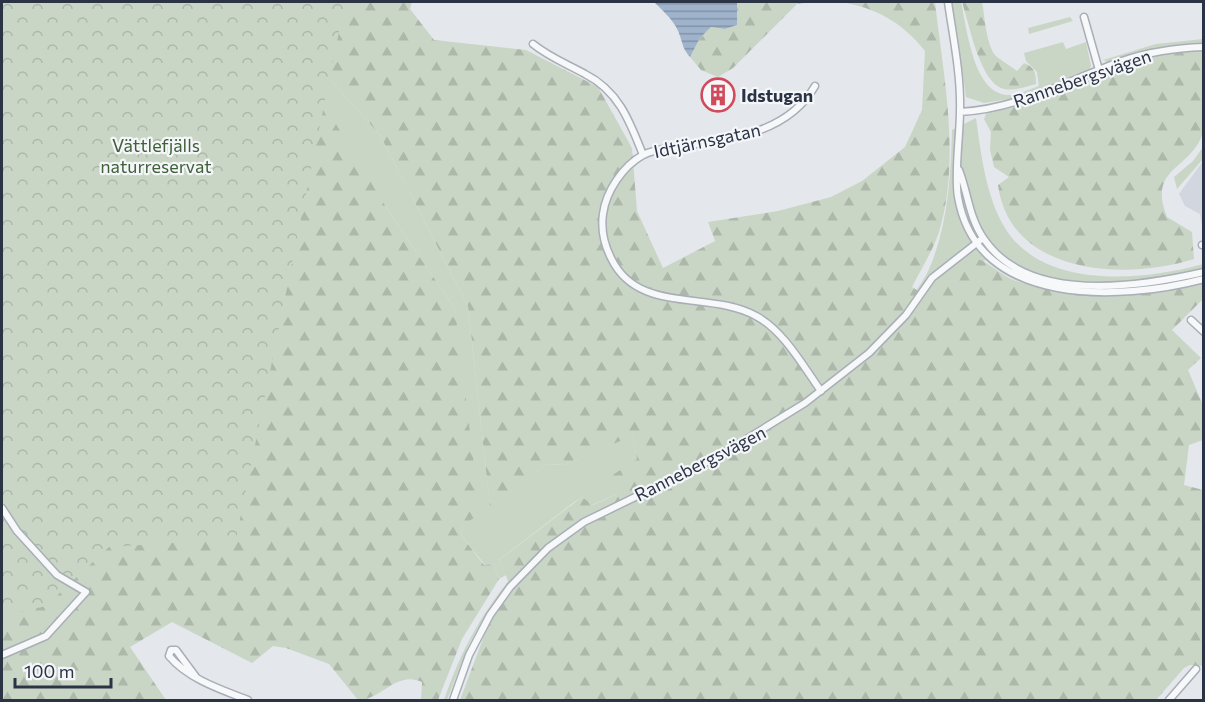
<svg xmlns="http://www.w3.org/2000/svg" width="1205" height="702" font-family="Commissioner,sans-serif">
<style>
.built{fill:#d2d6de}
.grass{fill:#c9d6c5}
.forest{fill:url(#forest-firs)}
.park{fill:url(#park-crowns)}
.water{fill:url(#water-rules)}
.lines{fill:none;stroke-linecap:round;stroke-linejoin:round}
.minor-casing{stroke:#a9aeb7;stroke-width:9}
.minor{stroke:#f7f8fa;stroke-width:6}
.labels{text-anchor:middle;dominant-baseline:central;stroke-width:4.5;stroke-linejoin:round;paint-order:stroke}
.street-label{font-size:18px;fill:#2b3445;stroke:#f4f6f9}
.poi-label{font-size:18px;font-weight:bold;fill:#2b3445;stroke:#f4f6f9;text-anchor:start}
.park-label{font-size:18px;fill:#3f6138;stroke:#f4f6f9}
</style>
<defs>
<pattern id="forest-firs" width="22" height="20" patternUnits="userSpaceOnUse" patternTransform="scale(1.5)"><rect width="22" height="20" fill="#c9d6c5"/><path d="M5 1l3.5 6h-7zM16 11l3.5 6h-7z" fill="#adb8ab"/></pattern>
<pattern id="park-crowns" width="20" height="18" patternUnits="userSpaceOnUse" patternTransform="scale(1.5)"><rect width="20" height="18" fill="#c9d6c5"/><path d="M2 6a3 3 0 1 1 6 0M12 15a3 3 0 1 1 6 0" fill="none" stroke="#adb8ab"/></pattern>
<pattern id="water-rules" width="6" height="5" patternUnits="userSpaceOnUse" patternTransform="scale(1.5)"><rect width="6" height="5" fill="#9fb4cc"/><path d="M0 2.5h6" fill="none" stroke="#8293a7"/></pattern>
</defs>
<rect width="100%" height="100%" fill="#e4e7ec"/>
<path class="built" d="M1203 161V231L1200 214 1185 206 1179 194Z"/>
<path class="grass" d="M142 2 308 55 380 135 468 306 490 506 547 464 564 465 632 435 637 459 619 493 592 505 582 497 573 503 499 560 506 575 499 579 494 564 485 565 461 535 463 525 455 309 386 207Z
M952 2H961C967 28 973 94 1008 95 1017 96 1030 89 1039 86L1037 72 1026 61 1024 53 1063 42 1066 49 1086 42 1091 66 1089 70 1022 97 984 103 966 97Z
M1070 17 1073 21 1029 34 1028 28Z
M1203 39V43L1146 51 1109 63 1103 60 1156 44Z
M976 118C981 154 986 197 1005 228 1043 290 1143 281 1203 264V287C1133 296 1042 311 985 260L907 318 897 316C909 299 925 282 932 262 948 220 951 174 952 130Z
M1203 147V159L1177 189 1174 177 1193 161Z
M534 552 490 607 469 644 447 700H444C465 639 490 599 534 552Z"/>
<path class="forest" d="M2 2 301 66 386 207 455 309 480 514 463 525 461 535 484 565 494 564 499 579 462 639 438 700H421L422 682C396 670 382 700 358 700L329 664 286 648 273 646 252 663 172 622 130 647 166 700H2Z
M142 2H412L410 9 434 40 526 50 598 87 632 148 637 211 663 268 715 241 708 222 778 211 831 197 862 181 905 147 922 110 925 51C902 22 876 8 841 2H935C943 74 960 153 941 225 936 246 922 267 912 287L928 297 972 257C989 261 999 275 1016 281 1077 301 1142 300 1203 282V299L1172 330 1201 358 1188 370 1203 405V440L1189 445 1184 485 1203 490V666L1190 665 1184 668 1156 700H460L490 620 512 590 499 560 582 497 593 505 619 493 608 478 637 459 632 436 564 465 547 464 490 507 468 306 380 135 308 55Z
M737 2H815L797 4 733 68 718 77 701 70 690 57 700 38 711 27 725 29 737 25Z
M962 2H982C985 17 986 47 997 57 1003 62 1011 66 1017 71L1024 63C1035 67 1036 74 1036 84 1025 87 1010 93 999 87 979 76 969 24 962 2Z
M1203 49V133C1190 171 1147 167 1167 217L1192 232 1194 259C1125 281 1010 275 998 185L1009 177 994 167 990 150 991 132 984 119 987 112C1062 103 1126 52 1203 49Z"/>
<path class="park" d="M2 2H345L236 539 109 547 46 606 2 616Z"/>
<path class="water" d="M654 2H737V25L725 29 711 27 700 38 690 57C683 49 683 45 680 36 676 22 664 12 654 2Z"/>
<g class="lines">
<defs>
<path id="minor" d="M948 2C953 37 961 74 960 111 960 135 954 175 958 197 977 308 1120 301 1204 279
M1084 17 1099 70
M533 44C549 57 567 64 585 74 619 91 630 122 643 155
M815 86C788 133 732 139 683 146 671 148 654 149 643 155 623 166 606 191 603 214 601 228 604 244 611 258 638 315 709 290 756 316 784 331 803 366 821 391
M960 112C1018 109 1069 80 1122 61 1148 52 1176 48 1204 47
M959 170C968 193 969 218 984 239 1028 304 1139 287 1204 272
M1202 245H1204
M1191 320 1204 332
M2 508 17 531 57 575 86 592 46 636 2 655
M196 677 176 650H171L169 656C188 679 222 690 248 700
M453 700 469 655 490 615 510 587 548 548 584 522 717 457 805 403 869 353 906 315 932 278 983 238
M1169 700 1196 669"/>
</defs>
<use href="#minor" class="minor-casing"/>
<use href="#minor" class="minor"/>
</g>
<defs>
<symbol id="building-ring" viewBox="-11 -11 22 22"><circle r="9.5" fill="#f4f6f9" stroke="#d1495b" stroke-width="1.5"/><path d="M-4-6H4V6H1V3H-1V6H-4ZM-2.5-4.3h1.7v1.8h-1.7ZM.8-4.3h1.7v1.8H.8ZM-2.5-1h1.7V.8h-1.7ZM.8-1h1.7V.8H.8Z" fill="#d1495b"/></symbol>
</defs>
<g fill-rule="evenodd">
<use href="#building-ring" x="699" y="76" width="38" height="38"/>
</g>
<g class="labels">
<g class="street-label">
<text transform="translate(1082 78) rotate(-19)">Rannebergsvägen</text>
<text transform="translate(707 140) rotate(-12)">Idtjärnsgatan</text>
<text transform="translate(700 463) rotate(-27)">Rannebergsvägen</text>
</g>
<g class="poi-label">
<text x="741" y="95">Idstugan</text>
</g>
<g class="park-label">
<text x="156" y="145">Vättlefjälls<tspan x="156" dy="21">naturreservat</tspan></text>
</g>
</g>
<rect width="1205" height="702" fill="none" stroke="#2b3445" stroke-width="6"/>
<path d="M15 678v9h96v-9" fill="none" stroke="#2b3445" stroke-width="3"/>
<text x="24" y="678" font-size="18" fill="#2b3445" stroke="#f4f6f9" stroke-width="4.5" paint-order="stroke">100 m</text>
</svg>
